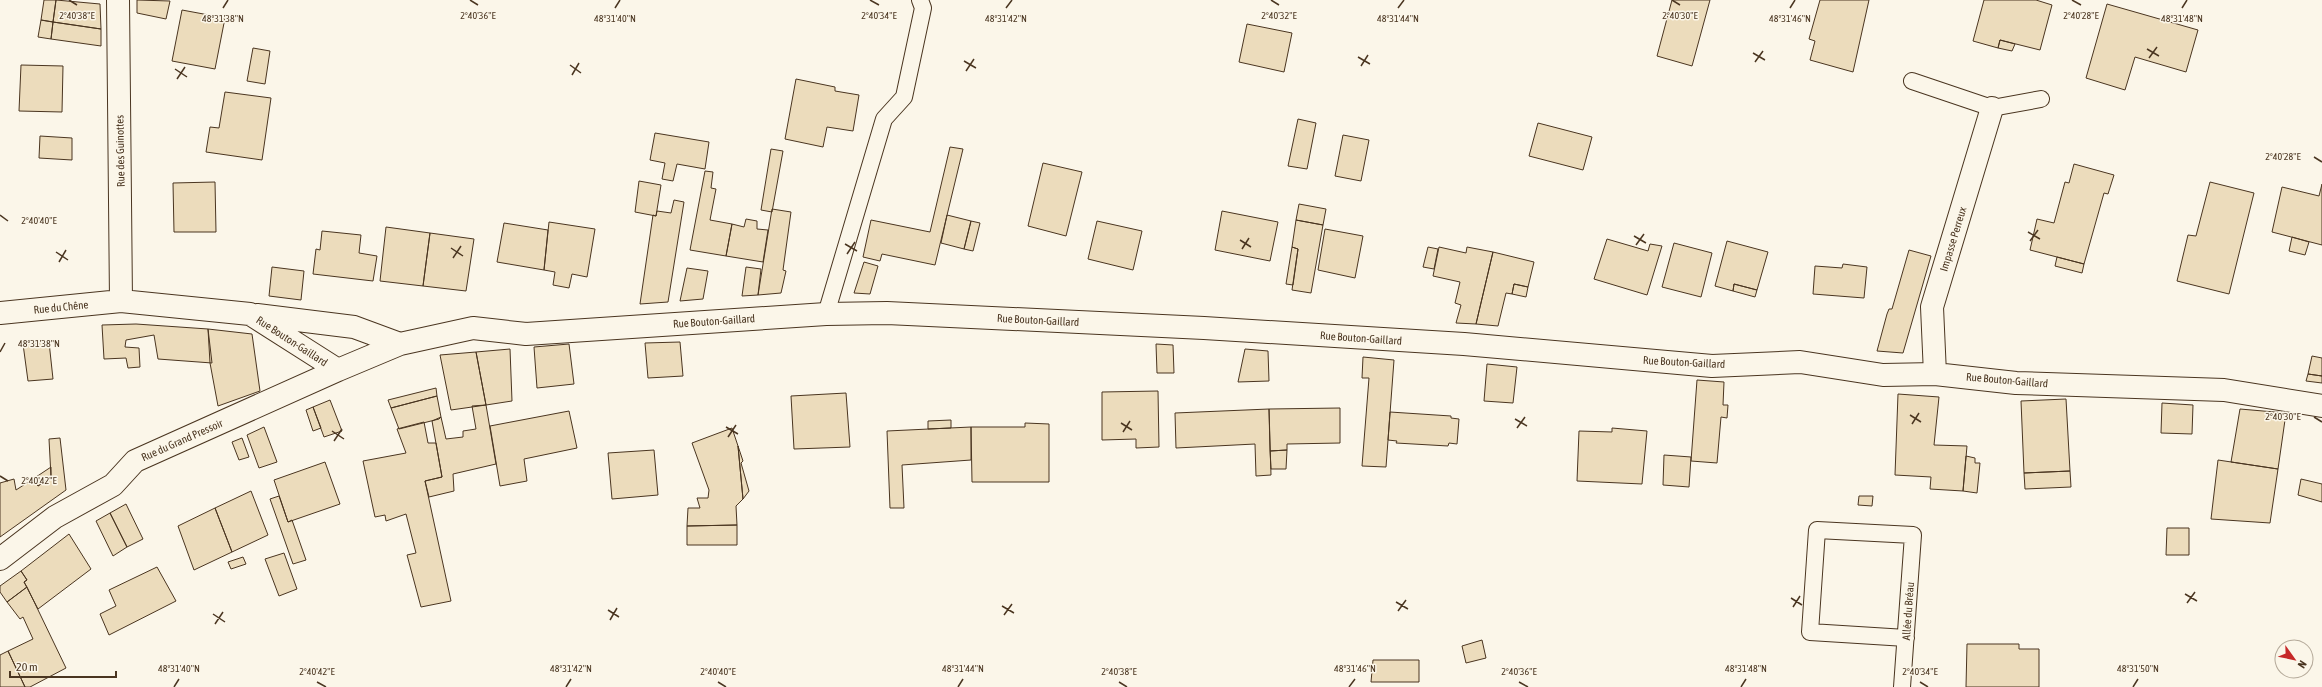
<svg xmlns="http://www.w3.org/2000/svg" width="2322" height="687" font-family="'Asap Condensed',sans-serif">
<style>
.building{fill:#ecdcbc;stroke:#4a3520}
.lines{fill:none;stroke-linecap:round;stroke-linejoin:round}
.lane-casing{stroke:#4a3520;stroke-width:18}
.street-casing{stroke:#4a3520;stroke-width:24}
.lane{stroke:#fbf6e9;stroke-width:16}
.street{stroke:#fbf6e9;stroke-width:22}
.ticks{fill:none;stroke:#4a3520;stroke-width:1.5}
.labels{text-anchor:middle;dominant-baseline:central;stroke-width:3;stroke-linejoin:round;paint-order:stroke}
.street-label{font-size:11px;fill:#4a3520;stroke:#fbf6e9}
.ticks-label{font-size:10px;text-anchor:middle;fill:#4a3520;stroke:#fbf6e9;stroke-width:3;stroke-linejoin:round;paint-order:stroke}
</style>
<rect width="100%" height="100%" fill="#fbf6e9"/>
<path class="building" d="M44 0H56L53 22 41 20Z
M56 0 100 4 101 29 53 22Z
M137 0 170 1 166 19 137 13Z
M1672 0H1710L1692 66 1657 56Z
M1820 0H1869L1853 72 1810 60 1815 41 1809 39Z
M1984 0H2036L2052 5 2040 50 2000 40 1998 48 1973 41Z
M2107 4 2198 30 2186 72 2135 57 2125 90 2086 78Z
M182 10 225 18 215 69 172 61Z
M41 20 53 22 51 39 38 37Z
M53 22 101 29V46L51 39Z
M1247 24 1292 33 1284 72 1239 62Z
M2000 40 2015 44 2012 51 1998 48Z
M253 48 270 51 265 84 247 81Z
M21 65 63 66 62 112 19 111Z
M796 79 835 87V91L859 95 853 131 827 127 823 147 785 139Z
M225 92 271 98 262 160 206 152 210 127 219 128Z
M1298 119 1316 123 1307 169 1288 166Z
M1538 123 1592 137 1583 170 1529 156Z
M655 133 709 142 705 169 677 164 673 181 662 179 665 163 650 160Z
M1343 135 1369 140 1361 181 1335 176Z
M40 136 72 138V160L39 158Z
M950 147 963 149 935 265 882 254 880 261 863 257 871 220 930 232Z
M771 149 783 151 772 212 761 210Z
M1043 163 1082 172 1066 236 1028 226Z
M2074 164 2114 175 2108 194 2104 193 2084 264 2030 250 2037 219 2054 223 2065 182 2069 183Z
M705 171 713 172 711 188 716 189 710 220 732 224 726 256 690 250Z
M639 181 661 185 656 216 635 212Z
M215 182 216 232H174L173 183Z
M2210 182 2254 193 2229 294 2177 281 2188 235 2196 236Z
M2322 184V245L2272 232 2282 187 2319 196Z
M674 200 684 202 668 302 640 304 653 215 656 216 657 211 671 213Z
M1299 204 1326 209 1323 225 1296 220Z
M772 209 791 212 783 270 786 271 781 293 758 295Z
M1222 211 1278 222 1270 261 1215 250Z
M947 215 971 221 964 249 941 243Z
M746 219 757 221V229L768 230 763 262 726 256 732 224 744 227Z
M1296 220 1323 225 1311 293 1292 290 1298 249 1292 247Z
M971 221 980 223 973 251 964 249Z
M1097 221 1142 231 1133 270 1088 259Z
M549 222 595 229 587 277 572 274 569 288 553 285 555 272 544 270Z
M504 223 548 230 544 270 497 262Z
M386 227 430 233 423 286 380 281Z
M1325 229 1363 236 1355 278 1318 270Z
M322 231 361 235 359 253 377 256 373 281 313 274 316 249 320 250Z
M430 233 474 239 466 291 423 286Z
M2292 237 2309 242 2305 255 2289 251Z
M1607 239 1648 251 1650 244 1662 246 1647 295 1594 279Z
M1727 241 1768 252 1757 290 1734 284 1733 291 1715 286Z
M1674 243 1712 253 1701 297 1662 287Z
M1292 247 1298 249 1293 285 1286 284Z
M1428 247 1438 249 1434 269 1423 267Z
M1439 247 1466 253 1467 247 1493 252 1476 324 1456 323 1461 305 1455 303 1460 282 1433 276Z
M1909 250 1931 256 1903 353 1877 351 1887 314 1889 309H1892Z
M1493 252 1534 262 1528 287 1514 284 1512 294 1506 293 1498 326 1476 324Z
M2057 257 2084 264 2082 273 2055 266Z
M864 262 878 266 870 294 854 293Z
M1843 264 1867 267 1864 298 1813 294 1815 266 1842 268Z
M272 267 304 271 301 300 269 296Z
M746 267 761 269 758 295 742 296Z
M687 268 708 271 703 299 680 301Z
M1514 284 1528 287 1526 297 1512 294Z
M1734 284 1757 290 1755 297 1733 291Z
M136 324 208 329 212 363 158 359 154 335 126 340 125 347 139 348 140 367 128 368 126 358 104 359 102 325Z
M208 329 252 334 260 391 218 406 210 363Z
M49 342 53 379 28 381 23 344Z
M680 342 683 376 648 378 645 343Z
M569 344 574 384 537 388 534 347Z
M1156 344 1173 345 1174 373H1157Z
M510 349 512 401 486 405 476 352Z
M1245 349 1268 351 1269 381 1238 382Z
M476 352 486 405 451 410 440 355Z
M2312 356 2322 358V376L2308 374Z
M1363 357 1394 360 1386 467 1362 466 1369 378H1362Z
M1487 364 1517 367 1513 403 1484 401Z
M2308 374 2322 376V383L2306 381Z
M1697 380 1724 382 1723 405H1728L1727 418 1721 417 1717 463 1691 461Z
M436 388 437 396 391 408 388 400Z
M1158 391 1159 447 1136 448V439L1102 440V392Z
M846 393 850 447 794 449 791 396Z
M1898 394 1939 397 1934 445 1967 446 1963 491 1930 489 1931 477 1895 475Z
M437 396 441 417 439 419 399 429 391 408Z
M2066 399 2070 471 2024 473 2021 401Z
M330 400 342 431 324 437 313 407Z
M2162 403 2193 405 2192 434 2161 433Z
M486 405 496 464 453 474 454 491 429 497 425 481 442 477 432 421 441 417 446 439 463 437V431L476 429 472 406Z
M313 407 321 428 313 431 306 410Z
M1340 408V443L1287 444V450L1270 451 1269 409Z
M1269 409 1271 475 1256 476 1255 444 1176 448 1175 413Z
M2240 409 2286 413 2278 469 2231 462Z
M569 411 577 448 524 459 527 481 500 486 490 426Z
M1390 412 1451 416V418L1459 419 1457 444 1449 443 1448 446 1396 443 1397 441 1388 440Z
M951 420V428L928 429V421Z
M424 422 428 443H436L442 477 425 481 451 601 421 607 407 555 416 553 406 514 386 521 385 515 375 517 363 461 406 453 397 429Z
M1025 423 1049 424V482H972L971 427H1025Z
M264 427 277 462 259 468 247 435Z
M971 427V460L902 465 904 508H890L887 431Z
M732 428 738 446 743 499 736 506 737 525 687 526 688 508H700L697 498H708L709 490 692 443Z
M1612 428 1647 431 1642 484 1577 481 1579 431 1612 432Z
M60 438 66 490 0 537V483L14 479 16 490 33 479 38 486 51 477 49 439Z
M242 438 249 457 239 460 232 442Z
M738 446 743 461 741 463 749 491 743 499Z
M654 450 658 495 612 499 608 453Z
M1287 450 1286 469H1271L1270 451Z
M1664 455 1691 457 1689 487 1663 485Z
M1966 456 1975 458V463H1980L1977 493 1963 491Z
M2218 460 2278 469 2270 523 2211 519Z
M325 462 340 504 288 522 274 480Z
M51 467V477L38 486 33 479Z
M2070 471 2071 487 2025 489 2024 473Z
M2301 479 2322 484V502L2298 495Z
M251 491 268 535 232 552 215 508Z
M279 496 288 522 292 520 306 560 293 564 270 499Z
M1859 496H1873L1872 506 1858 505Z
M126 504 143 539 127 547 110 513Z
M215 508 232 552 194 570 178 526Z
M110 513 127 547 113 556 96 521Z
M737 525V545H687V526Z
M2167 528H2189V555H2166Z
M69 534 91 569 38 609 24 582 27 580 21 571Z
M284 553 297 589 279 596 265 559Z
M243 557 246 564 231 569 228 562Z
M157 567 176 601 109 635 100 614 116 606 109 590Z
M21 571 27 580 24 582 27 587 7 602 0 592V586Z
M27 587 66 668 30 687H25L8 651 33 639 23 617 20 619 7 602Z
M1482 640 1486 658 1466 663 1462 646Z
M1967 644H2019V649H2039V687H1966Z
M8 651 18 672 25 687H0V655Z
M1373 660H1419V682H1371Z"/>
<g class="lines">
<defs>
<path id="lane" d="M1912 81 1992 108 2041 99
M826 314 884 119 904 97 923 8 920 0
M1902 687 1913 535 1817 530 1810 632 1906 638"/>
<path id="street" d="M118 0 121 301
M0 313 121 301 250 314 338 370 400 344 473 328 526 334 826 314 887 313 1204 328 1464 344 1712 366 1800 362 1883 375 1935 374 2016 383 2224 390 2322 406
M257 315 354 327 400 344
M1935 374 1932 307 1992 108
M0 559 55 517 113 485 135 461 338 370"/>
</defs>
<use href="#lane" class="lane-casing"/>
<use href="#street" class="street-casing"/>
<use href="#lane" class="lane"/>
<use href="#street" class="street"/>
</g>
<path class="ticks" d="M69 0 77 5M470 0 478 5M870 0 879 5M1271 0 1279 5M1672 0 1680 5M2072 0 2081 5M223 8 228 0M615 8 620 0M1006 8 1012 0M1398 8 1404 0M1790 8 1795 0M2182 8 2187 0M2147 49 2159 56M1753 53 1765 60M1358 57 1370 64M2149 58 2157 47M964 61 976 68M1755 62 1763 51M570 65 581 73M1361 66 1368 55M175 69 187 77M966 71 974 59M572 75 579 63M177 79 185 67M2314 157 2322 162M0 215 8 221M2028 232 2040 239M1634 236 1646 243M1240 240 1251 247M2030 241 2038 230M845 244 857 251M1636 245 1644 234M451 248 463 256M1242 249 1249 238M56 252 68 260M847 254 855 242M453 258 461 246M59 262 66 250M0 352 5 343M1910 415 1921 422M2314 417 2322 422M1515 419 1527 426M1121 423 1132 430M1912 424 1919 413M726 427 738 434M1517 428 1525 417M332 431 344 439M1123 432 1130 421M728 437 736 425M334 441 342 429M0 476 8 481M2185 594 2197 601M1791 598 1802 605M1396 602 1408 609M2187 603 2195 592M1002 606 1014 613M1793 607 1800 596M608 610 619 617M1398 611 1406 600M213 614 225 622M1004 615 1012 604M610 620 617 608M215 624 223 612M317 682 326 687M718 682 726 687M1119 682 1127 687M1519 682 1528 687M1920 682 1928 687M174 687 179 679M566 687 571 679M958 687 963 679M1349 687 1355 679M1741 687 1746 679M2133 687 2138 679"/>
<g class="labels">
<g class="street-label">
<text transform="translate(120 151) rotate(-91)">Rue des Guinottes</text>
<text transform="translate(1953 239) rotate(-73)">Impasse Perreux</text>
<text transform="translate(61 307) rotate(-6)">Rue du Chêne</text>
<text transform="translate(1038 320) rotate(3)">Rue Bouton-Gaillard</text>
<text transform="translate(714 321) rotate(-4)">Rue Bouton-Gaillard</text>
<text transform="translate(1361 338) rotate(4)">Rue Bouton-Gaillard</text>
<text transform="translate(292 341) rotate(33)">Rue Bouton-Gaillard</text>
<text transform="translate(1684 362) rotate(3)">Rue Bouton-Gaillard</text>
<text transform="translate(2007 380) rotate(5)">Rue Bouton-Gaillard</text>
<text transform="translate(182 440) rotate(-24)">Rue du Grand Pressoir</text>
<text transform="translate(1908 611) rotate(-86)">Allée du Bréau</text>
</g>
</g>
<g class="ticks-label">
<text x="77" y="19">2°40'38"E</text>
<text x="478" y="19">2°40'36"E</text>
<text x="1279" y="19">2°40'32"E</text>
<text x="2081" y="19">2°40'28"E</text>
<text x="879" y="19">2°40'34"E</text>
<text x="1680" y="19">2°40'30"E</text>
<text x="1790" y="22">48°31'46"N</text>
<text x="223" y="22">48°31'38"N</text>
<text x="615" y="22">48°31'40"N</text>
<text x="1006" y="22">48°31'42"N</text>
<text x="1398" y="22">48°31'44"N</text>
<text x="2182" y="22">48°31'48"N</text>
<text x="2283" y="160">2°40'28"E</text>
<text x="39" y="224">2°40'40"E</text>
<text x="39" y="347">48°31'38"N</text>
<text x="2283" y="420">2°40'30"E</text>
<text x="39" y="484">2°40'42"E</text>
<text x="179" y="672">48°31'40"N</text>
<text x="571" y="672">48°31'42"N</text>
<text x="963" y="672">48°31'44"N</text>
<text x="1355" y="672">48°31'46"N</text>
<text x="1746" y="672">48°31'48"N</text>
<text x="2138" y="672">48°31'50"N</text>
<text x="317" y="675">2°40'42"E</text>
<text x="718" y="675">2°40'40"E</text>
<text x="1119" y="675">2°40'38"E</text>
<text x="1519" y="675">2°40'36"E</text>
<text x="1920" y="675">2°40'34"E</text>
</g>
<g transform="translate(2294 659) rotate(123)"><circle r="19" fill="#fbf6e9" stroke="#b4a999"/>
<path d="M0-3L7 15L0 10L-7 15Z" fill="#c62828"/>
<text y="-6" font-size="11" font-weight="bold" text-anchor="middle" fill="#4a3520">N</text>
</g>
<path d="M10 671v6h106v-6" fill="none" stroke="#4a3520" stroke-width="2"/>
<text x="16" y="671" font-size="12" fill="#4a3520" stroke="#fbf6e9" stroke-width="3" paint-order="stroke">20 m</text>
</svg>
